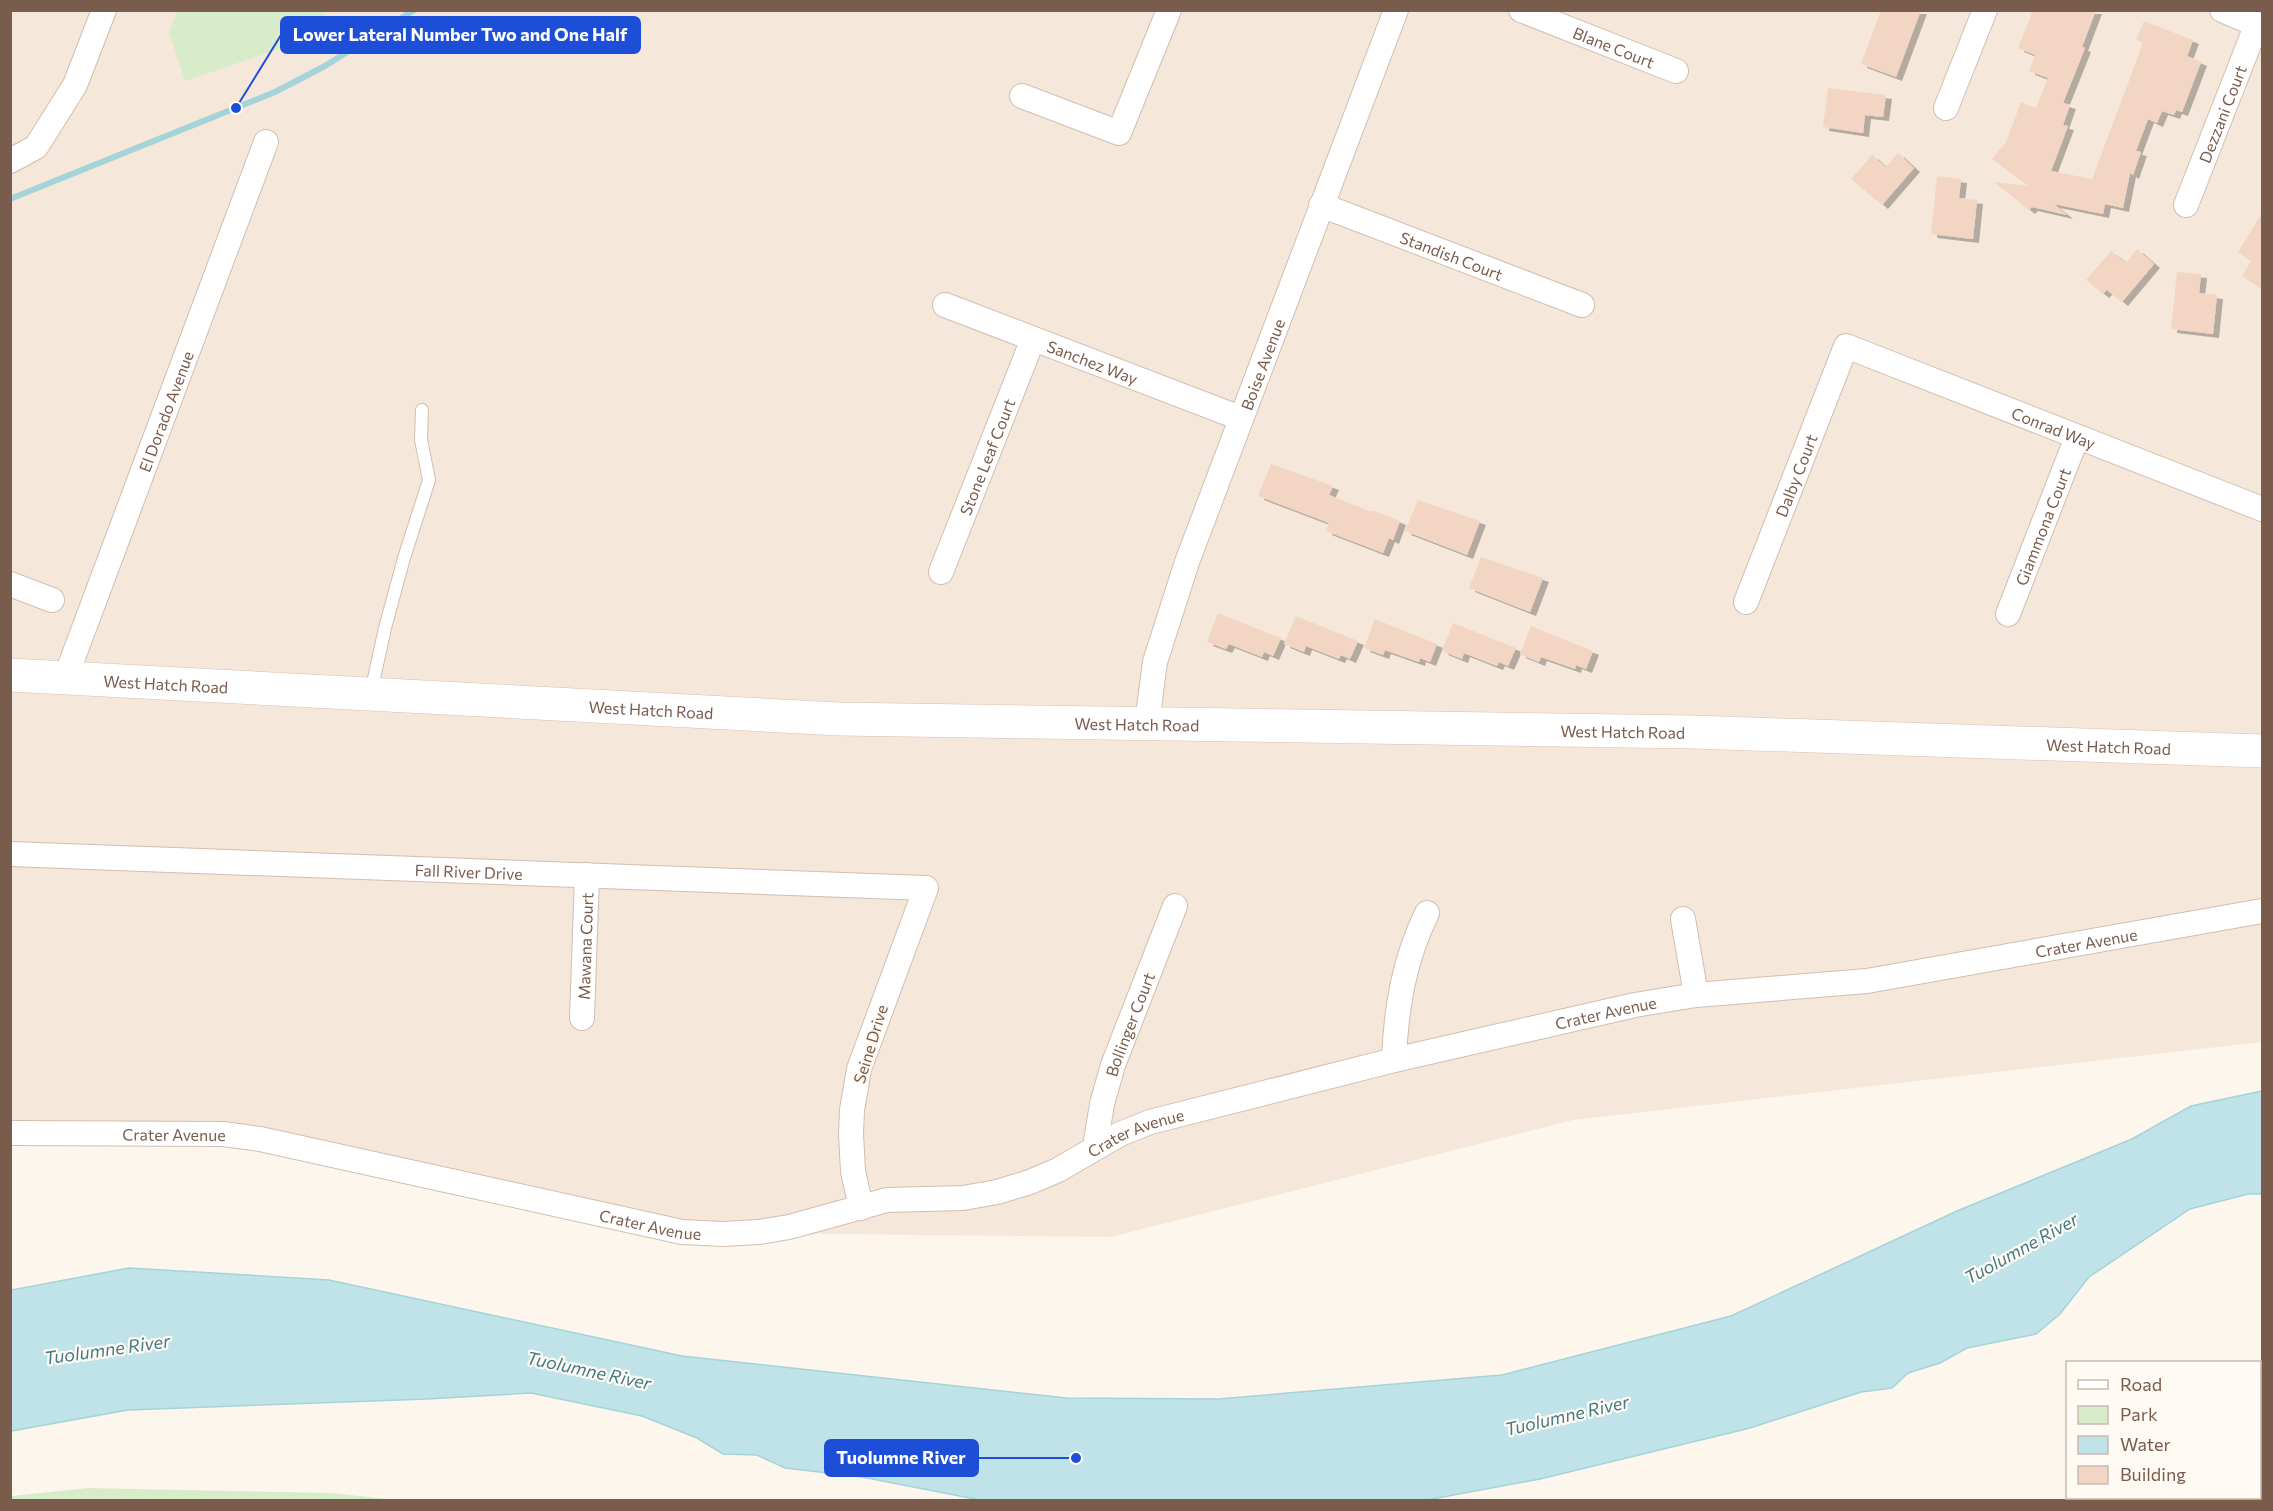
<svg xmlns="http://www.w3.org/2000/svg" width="2273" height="1511" font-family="Commissioner,sans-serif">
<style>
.residential{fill:#f5e8da}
.green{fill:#d8ecc9}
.water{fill:#bfe3e8;stroke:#a5d3da;stroke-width:1.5}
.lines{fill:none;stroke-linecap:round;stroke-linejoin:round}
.stream{stroke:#a5d3da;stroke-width:6}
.building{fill:#f3d5c3;filter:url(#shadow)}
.lane-casing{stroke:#d1beb0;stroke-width:14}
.street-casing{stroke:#d1beb0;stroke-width:26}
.secondary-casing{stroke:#d6c0b0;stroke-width:34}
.lane{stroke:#fff;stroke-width:12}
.street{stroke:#fff;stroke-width:24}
.secondary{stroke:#fff;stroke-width:33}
.labels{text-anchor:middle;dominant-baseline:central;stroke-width:4.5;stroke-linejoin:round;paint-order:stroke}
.street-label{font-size:16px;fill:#7a5c4d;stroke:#fffaf3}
.water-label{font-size:18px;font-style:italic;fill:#437c86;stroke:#fffaf3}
.leader{fill:none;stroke:#1d4ed8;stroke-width:2}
.callout-dot{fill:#1d4ed8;stroke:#fffaf3;stroke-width:2}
.callout{fill:#1d4ed8;stroke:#1d4ed8;stroke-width:2}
.callout-label{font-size:18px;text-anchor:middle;font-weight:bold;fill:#fff}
</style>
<defs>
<filter id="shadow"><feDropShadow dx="6" dy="4" stdDeviation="0" flood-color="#0004"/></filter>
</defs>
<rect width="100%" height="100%" fill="#fdf6ec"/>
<path class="residential" d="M11 11H2262V1042L1573 1120 1111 1237 654 1232 224 1130 11 1143Z"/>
<path class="green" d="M324 10 326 33 185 81 169 33 177 11Z
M88 1488 331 1493 396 1500H11V1496Z"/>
<path class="water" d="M2262 1091V1194H2248L2190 1209 2089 1277 2060 1314 2036 1334 1967 1348 1940 1363 1908 1373 1892 1388 1861 1392 1750 1428 1540 1479 1427 1500H980L862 1477 785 1468 757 1455 723 1454 697 1438 642 1416 531 1393 427 1399 128 1410 11 1431V1290L129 1268 329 1280 682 1356 1066 1398 1218 1399 1502 1375 1731 1316 1957 1211 2132 1139 2191 1106Z"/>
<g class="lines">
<path class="stream" d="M10 199 275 92 325 66 414 10"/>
</g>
<path class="building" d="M1881 10H1921L1896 77 1861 64Z
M2033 10H2096L2082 47 2085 48 2063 103 2070 105 2063 125 2068 126 2051 171 2092 179 2136 62 2143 42 2136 40 2144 21 2193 40 2187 56 2201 62 2182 112 2176 110 2174 115 2162 111 2157 123 2148 119 2136 151 2141 152 2133 175 2130 173 2123 208 2105 204 2103 214 2054 204 2067 215 2032 207 2029 210 1994 182 2028 186 1992 159 2006 142 2021 102 2036 108 2048 78 2029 71 2035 55 2018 48Z
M1828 88 1886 95 1883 117 1865 115 1863 133 1823 127Z
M1898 153 1914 168 1882 205 1851 179 1872 155 1886 167Z
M1937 176 1961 179 1959 198 1977 200 1973 239 1931 234Z
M2262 213V289L2242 276 2251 261 2238 252Z
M2137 249 2154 264 2122 302 2107 290 2103 294 2086 280 2111 251 2126 263Z
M2177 272 2201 274 2199 293 2217 295 2213 334 2171 329Z
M1271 464 1333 486 1329 495 1372 512 1373 510 1400 521 1393 540 1389 538 1383 553 1326 531 1329 523 1258 496Z
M1418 500 1480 521 1467 555 1405 531Z
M1481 557 1543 578 1530 612 1469 588Z
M1218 613 1281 638 1273 656 1264 652 1262 657 1229 644 1226 649 1207 642Z
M1296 616 1358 641 1350 659 1341 655 1339 659 1306 646 1304 652 1284 644Z
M1375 619 1437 644 1430 662 1420 658 1419 662 1385 650 1383 655 1364 648Z
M1453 623 1516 648 1508 666 1499 662 1497 666 1464 653 1462 659 1442 651Z
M1531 626 1593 651 1586 669 1576 665 1575 669 1541 657 1539 662 1520 654Z"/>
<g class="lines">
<defs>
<path id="lane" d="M371 692 385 628 404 558 429 480 421 440 422 410"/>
<g id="street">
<path id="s1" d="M1521 10 1676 71"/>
<path d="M2222 10 2262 27"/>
<path d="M1022 96 1119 133 1169 10"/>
<path d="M1946 108 1985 10"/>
<path d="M10 161 36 147 75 85 104 10"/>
<path id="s2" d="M1321 205 1582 305"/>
<path id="s3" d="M2186 205 2257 24"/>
<path id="s4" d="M945 305 1240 418"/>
<path id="s5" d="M941 572 1033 339"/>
<path d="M10 584 52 600"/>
<path id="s6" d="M1746 602 1846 346 2262 509"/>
<path id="s7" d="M2008 614 2077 437"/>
<path id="s8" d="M65 679 266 142"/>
<path id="s9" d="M1147 723 1155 662 1187 562 1396 10"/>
<path id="s10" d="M10 854 926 888 859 1069 852 1110 851 1134 853 1171 861 1208"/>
<path d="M1683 919 1696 995"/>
<path id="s11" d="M582 1018 587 875"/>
<path d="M1394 1060C1396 1008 1404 960 1427 913"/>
<path id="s12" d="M10 1133 223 1134 260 1139 682 1232 723 1234 759 1232 789 1227 887 1200 963 1198 997 1192 1030 1182 1058 1170 1120 1134 1150 1122 1394 1060 1635 1005 1696 995 1867 981 2262 911"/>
<path id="s13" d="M1095 1147 1102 1104 1113 1065 1175 906"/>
</g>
<g id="secondary">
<path id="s14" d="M10 675 839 719 1693 732 2262 751"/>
</g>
</defs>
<use href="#lane" class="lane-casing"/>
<use href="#street" class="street-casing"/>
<use href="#secondary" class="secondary-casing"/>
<use href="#lane" class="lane"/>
<use href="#street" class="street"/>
<use href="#secondary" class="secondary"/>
</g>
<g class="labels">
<g class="street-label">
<text stroke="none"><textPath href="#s1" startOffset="100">Blane Court</textPath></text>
<text stroke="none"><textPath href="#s3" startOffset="98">Dezzani Court</textPath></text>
<text stroke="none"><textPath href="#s2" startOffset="140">Standish Court</textPath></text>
<text stroke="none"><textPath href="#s4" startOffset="158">Sanchez Way</textPath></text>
<text stroke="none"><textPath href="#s9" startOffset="378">Boise Avenue</textPath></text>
<text stroke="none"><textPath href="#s8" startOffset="286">El Dorado Avenue</textPath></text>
<text stroke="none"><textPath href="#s6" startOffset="498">Conrad Way</textPath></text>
<text stroke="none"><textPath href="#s5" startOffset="124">Stone Leaf Court</textPath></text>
<text stroke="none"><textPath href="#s6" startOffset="136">Dalby Court</textPath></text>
<text stroke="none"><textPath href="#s7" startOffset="94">Giammona Court</textPath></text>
<text stroke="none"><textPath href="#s14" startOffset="156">West Hatch Road</textPath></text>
<text stroke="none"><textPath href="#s14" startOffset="642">West Hatch Road</textPath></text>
<text stroke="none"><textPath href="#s14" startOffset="1128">West Hatch Road</textPath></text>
<text stroke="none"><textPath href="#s14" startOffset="1614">West Hatch Road</textPath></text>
<text stroke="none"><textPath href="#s14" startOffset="2100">West Hatch Road</textPath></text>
<text stroke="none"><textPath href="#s10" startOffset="459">Fall River Drive</textPath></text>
<text stroke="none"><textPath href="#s12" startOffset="2126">Crater Avenue</textPath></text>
<text stroke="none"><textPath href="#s11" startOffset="72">Mawana Court</textPath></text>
<text stroke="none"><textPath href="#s12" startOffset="1640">Crater Avenue</textPath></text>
<text stroke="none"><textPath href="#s13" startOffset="128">Bollinger Court</textPath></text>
<text transform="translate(870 1044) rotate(-73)">Seine Drive</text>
<text stroke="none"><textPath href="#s12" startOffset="164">Crater Avenue</textPath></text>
<text stroke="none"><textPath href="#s12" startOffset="1154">Crater Avenue</textPath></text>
<text stroke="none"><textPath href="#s12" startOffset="650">Crater Avenue</textPath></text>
</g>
<g class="water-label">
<text transform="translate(2021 1248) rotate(-29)">Tuolumne River</text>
<text transform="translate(107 1349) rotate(-8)">Tuolumne River</text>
<text transform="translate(589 1370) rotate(12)">Tuolumne River</text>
<text transform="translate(1567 1415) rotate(-13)">Tuolumne River</text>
</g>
</g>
<path class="leader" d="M236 108L281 35M1076 1458L978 1458"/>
<g class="callout-dot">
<circle cx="236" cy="108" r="6"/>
<circle cx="1076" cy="1458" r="6"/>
</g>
<g class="callout">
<rect x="281" y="17" width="359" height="36" rx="6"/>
<rect x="825" y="1440" width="153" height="36" rx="6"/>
</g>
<g class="callout-label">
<text x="460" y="41">Lower Lateral Number Two and One Half</text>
<text x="901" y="1464">Tuolumne River</text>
</g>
<rect width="2273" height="1511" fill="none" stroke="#7a5c4d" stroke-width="24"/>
<rect x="2066" y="1361" width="195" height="138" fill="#fffaf3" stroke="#cabbb1" stroke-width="1.5"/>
<rect x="2078" y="1380" width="30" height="9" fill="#ffffff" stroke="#cabbb1" stroke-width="1.5"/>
<text x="2120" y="1391" font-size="18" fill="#7a5c4d">Road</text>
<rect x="2078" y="1406" width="30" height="18" fill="#d8ecc9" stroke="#cabbb1" stroke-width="1.5"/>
<text x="2120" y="1421" font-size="18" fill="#7a5c4d">Park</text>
<rect x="2078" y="1436" width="30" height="18" fill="#bfe3e8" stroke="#cabbb1" stroke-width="1.5"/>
<text x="2120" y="1451" font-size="18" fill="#7a5c4d">Water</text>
<rect x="2078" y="1466" width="30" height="18" fill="#f3d5c3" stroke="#cabbb1" stroke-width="1.5"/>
<text x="2120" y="1481" font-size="18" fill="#7a5c4d">Building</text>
</svg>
